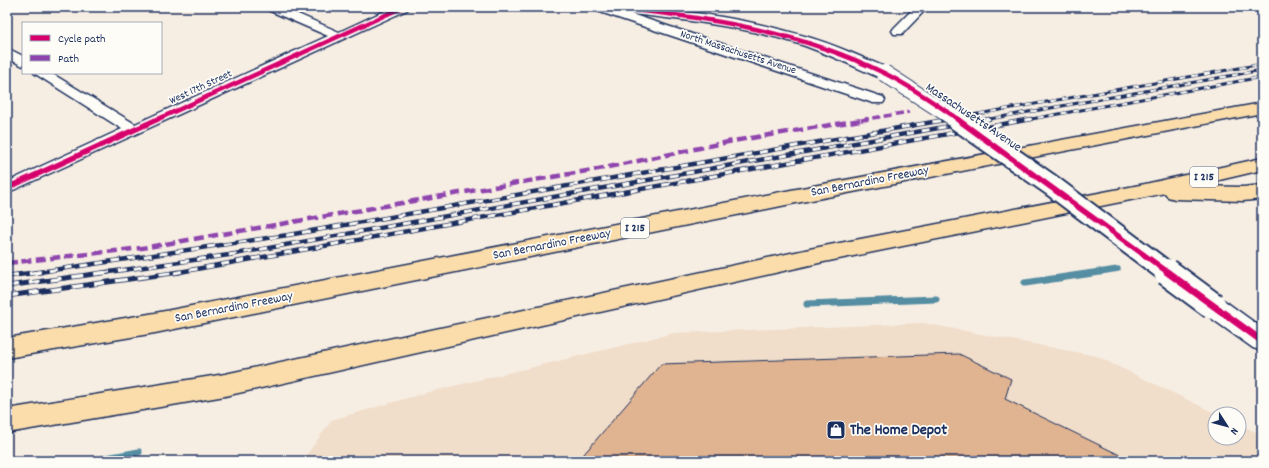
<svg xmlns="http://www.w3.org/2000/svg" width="1269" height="468" font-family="Dekko,sans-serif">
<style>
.built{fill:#f0ddca}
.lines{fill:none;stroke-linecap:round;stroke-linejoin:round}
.stream-far1{stroke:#548da2;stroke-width:5.5}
.stream{stroke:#548da2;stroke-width:7}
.building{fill:#e1b491;stroke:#1b2f5e}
.minor-casing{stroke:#1b2f5e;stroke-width:3}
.tertiary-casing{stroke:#1b2f5e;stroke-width:3}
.motorway-casing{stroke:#1b2f5e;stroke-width:3}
.minor{fill:#fdfcf7;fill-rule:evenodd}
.tertiary{fill:#fdfcf7;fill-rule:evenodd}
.motorway{fill:#fbddab;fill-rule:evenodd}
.rail-far2-casing{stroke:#1b2f5e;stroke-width:3}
.rail-far1-casing{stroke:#1b2f5e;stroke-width:4.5}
.rail-casing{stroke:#1b2f5e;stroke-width:5}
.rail-far2{stroke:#fdfcf7;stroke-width:2;stroke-dasharray:6;stroke-linecap:butt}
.rail-far1{stroke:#fdfcf7;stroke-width:3;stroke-dasharray:8;stroke-linecap:butt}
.rail{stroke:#fdfcf7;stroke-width:3.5;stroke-dasharray:11;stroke-linecap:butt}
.tertiary-bridge-far2-casing{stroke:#1b2f5e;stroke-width:18;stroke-linecap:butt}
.tertiary-bridge-far1-casing{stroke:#1b2f5e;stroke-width:24;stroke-linecap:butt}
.tertiary-bridge-casing{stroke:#1b2f5e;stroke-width:30;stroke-linecap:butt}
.tertiary-bridge-far2{stroke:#fdfcf7;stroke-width:16}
.tertiary-bridge-far1{stroke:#fdfcf7;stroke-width:20}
.tertiary-bridge{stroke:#fdfcf7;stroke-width:26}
.quiet-far1{stroke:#8e44ad;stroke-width:3.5;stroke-dasharray:8 3.5;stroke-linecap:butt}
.quiet{stroke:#8e44ad;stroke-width:4.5;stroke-dasharray:10 4.5;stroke-linecap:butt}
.cycleway-far2-casing{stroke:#fdfcf7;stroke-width:6}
.cycleway-far1-casing{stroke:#fdfcf7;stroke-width:8}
.cycleway-casing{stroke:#fdfcf7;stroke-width:10}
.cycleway-far2{stroke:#d6006c;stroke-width:4.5}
.cycleway-far1{stroke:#d6006c;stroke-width:5.5}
.cycleway{stroke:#d6006c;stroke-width:7}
.labels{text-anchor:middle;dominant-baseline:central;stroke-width:3.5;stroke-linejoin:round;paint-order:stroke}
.far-street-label{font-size:11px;fill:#1b2f5e;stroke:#fdfcf7}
.shield{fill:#fdfcf7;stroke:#5f6c8c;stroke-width:1}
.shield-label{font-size:12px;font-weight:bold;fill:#1b2f5e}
.street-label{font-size:13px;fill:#1b2f5e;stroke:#fdfcf7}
.near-poi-label{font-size:16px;font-weight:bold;fill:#1b2f5e;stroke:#fdfcf7;text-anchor:start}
</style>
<rect width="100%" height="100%" fill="#f7eee3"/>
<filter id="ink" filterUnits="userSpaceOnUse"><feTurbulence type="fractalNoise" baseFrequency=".025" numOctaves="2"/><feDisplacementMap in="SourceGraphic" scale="8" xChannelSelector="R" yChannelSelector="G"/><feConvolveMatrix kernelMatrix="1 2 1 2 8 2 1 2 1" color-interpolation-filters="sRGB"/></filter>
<g filter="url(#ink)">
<path class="built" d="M923 323 1096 356 1217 414H1215V438H1239V424L1262 435V461H302L332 420 425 393 674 333Z"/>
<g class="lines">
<path class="stream-far1" d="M1093 273 1118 269"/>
<path class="stream" d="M1025 283 1100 272
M807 304 936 299
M90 461 139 452"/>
</g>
<path class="building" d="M959 354 1011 379 1005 399 1132 461H578L661 364Z"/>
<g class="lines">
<defs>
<path id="minor" d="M266 7H282L339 32 393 7H409L407 10 7 193V182L122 129 34 73H51L135 124 328 36 268 10Z
M592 7H610L883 97 885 100 883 103H873L594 10Z
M915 7H928L902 34H894L892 31 894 28Z
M7 48 23 56V66L7 58Z"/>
<path id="tertiary" d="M597 7C668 7 739 16 808 37 836 45 863 58 890 69L892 73 890 77 884 78 878 77C851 65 824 52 796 43 734 24 668 18 604 11L599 10Z
M1213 297 1222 299 1262 328V351L1253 348 1204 313 1201 306 1204 299Z"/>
<path id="motorway" d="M1262 103V113L791 204 155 333 7 358V338L155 313 791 190Z
M1262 158V170L1194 186 1243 187 1262 185V199L1243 201 1175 199 1168 197 1165 193 819 263 225 396 7 433V409L225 374 819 247 1145 184Z"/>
</defs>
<use href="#minor" class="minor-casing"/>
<use href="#tertiary" class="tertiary-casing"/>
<use href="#motorway" class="motorway-casing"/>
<use href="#minor" class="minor"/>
<use href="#tertiary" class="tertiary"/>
<use href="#motorway" class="motorway"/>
<defs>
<path id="rail-far2" d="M944 120 1262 64
M984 120 1262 70
M1026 120 1262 77"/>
<path id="rail-far1" d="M33 273 288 235 950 119
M102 273 229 255 989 119
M174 273 1031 119"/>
<path id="rail" d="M7 276 41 272
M7 286 109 272
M7 296 180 272"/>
</defs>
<use href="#rail-far2" class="rail-far2-casing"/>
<use href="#rail-far1" class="rail-far1-casing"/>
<use href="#rail" class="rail-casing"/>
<use href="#rail-far2" class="rail-far2"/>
<use href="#rail-far1" class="rail-far1"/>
<use href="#rail" class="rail"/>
<defs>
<path id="tertiary-bridge-far2" d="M884 73 957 120"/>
<path id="tertiary-bridge-far1" d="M956 119 1051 185 1168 273"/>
<path id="tertiary-bridge" d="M1167 272 1213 306"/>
</defs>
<use href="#tertiary-bridge-far2" class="tertiary-bridge-far2-casing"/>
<use href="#tertiary-bridge-far1" class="tertiary-bridge-far1-casing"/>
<use href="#tertiary-bridge" class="tertiary-bridge-casing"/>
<use href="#tertiary-bridge-far2" class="tertiary-bridge-far2"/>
<use href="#tertiary-bridge-far1" class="tertiary-bridge-far1"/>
<use href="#tertiary-bridge" class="tertiary-bridge"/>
<path class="quiet-far1" d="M861 120 909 112"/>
<path class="quiet" d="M7 263 142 248 604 168 733 141 867 119"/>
<defs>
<path id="cycleway-far2" d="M604 7C701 16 796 30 884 73 910 86 935 103 959 120
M156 120 403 7"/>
<path id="cycleway-far1" d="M957 119 1169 273
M7 188 158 119"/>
<path id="cycleway" d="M1167 272 1262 341"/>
</defs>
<use href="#cycleway-far2" class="cycleway-far2-casing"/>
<use href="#cycleway-far1" class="cycleway-far1-casing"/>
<use href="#cycleway" class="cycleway-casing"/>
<use href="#cycleway-far2" class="cycleway-far2"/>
<use href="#cycleway-far1" class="cycleway-far1"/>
<use href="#cycleway" class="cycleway"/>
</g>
</g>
<defs>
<symbol id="shop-square" viewBox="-11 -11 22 22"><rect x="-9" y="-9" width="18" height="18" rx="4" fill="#1b2f5e" stroke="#fdfcf7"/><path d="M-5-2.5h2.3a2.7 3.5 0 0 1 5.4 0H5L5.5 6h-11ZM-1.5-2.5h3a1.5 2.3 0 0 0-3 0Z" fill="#fff"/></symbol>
</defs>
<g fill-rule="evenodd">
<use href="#shop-square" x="825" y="419" width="22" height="22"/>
</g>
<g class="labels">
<g class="far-street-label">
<text transform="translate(738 53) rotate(18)">North Massachusetts Avenue</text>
<text transform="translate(201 88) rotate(-25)">West 17th Street</text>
</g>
<g class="shield">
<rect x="1190" y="167" width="28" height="20" rx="3"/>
<rect x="621" y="218" width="28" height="20" rx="3"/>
</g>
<g class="shield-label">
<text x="1204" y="177">I 215</text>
<text x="635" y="228">I 215</text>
</g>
<g class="street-label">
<text transform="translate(973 118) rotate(34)">Massachusetts Avenue</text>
<text transform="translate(870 182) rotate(-11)">San Bernardino Freeway</text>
<text transform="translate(552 245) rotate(-11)">San Bernardino Freeway</text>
<text transform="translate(234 308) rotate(-11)">San Bernardino Freeway</text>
</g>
<g class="near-poi-label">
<text x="850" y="430">The Home Depot</text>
</g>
</g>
<rect width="1269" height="468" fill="none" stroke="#fdfcf7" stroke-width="24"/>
<rect x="12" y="12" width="1245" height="444" fill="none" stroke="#1b2f5e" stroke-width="1.5" filter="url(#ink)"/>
<rect x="22" y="22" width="140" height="52" fill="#fdfcf7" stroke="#a3aaba"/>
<rect x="30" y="35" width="20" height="6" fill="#d6006c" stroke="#a3aaba"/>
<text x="58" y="42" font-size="12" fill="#1b2f5e">Cycle path</text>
<rect x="30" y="55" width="20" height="6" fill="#8e44ad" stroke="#a3aaba"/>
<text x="58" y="62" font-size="12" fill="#1b2f5e">Path</text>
<g transform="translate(1227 426) rotate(126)"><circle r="19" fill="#fdfcf7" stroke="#a3aaba"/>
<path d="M0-3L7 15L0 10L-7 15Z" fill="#1b2f5e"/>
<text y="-6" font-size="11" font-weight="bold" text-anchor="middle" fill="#1b2f5e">N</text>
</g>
</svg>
